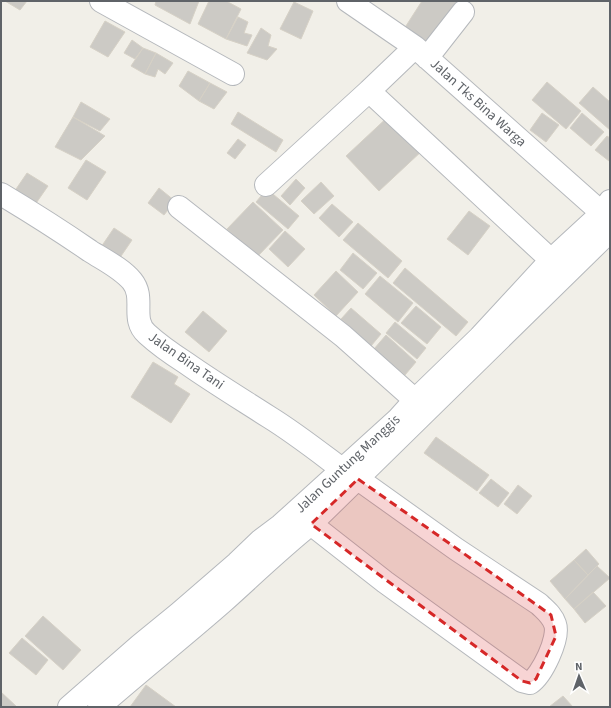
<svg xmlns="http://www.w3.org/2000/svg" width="611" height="708" font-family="'Source Sans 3',sans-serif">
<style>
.building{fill:#cccac5;stroke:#d6d1c6}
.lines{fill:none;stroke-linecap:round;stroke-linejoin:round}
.minor-casing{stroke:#b5b8bc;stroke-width:24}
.minor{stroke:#fff;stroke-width:22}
.marked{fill:#d62828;fill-opacity:0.2;stroke:#d62828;stroke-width:3;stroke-dasharray:8 5;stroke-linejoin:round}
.labels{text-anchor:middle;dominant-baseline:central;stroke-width:3;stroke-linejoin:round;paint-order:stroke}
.street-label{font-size:14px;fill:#5f6368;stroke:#fff}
</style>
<rect width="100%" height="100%" fill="#f1efe8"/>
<path class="building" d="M5 1H27L20 10Z
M156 1H199L190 24 155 5Z
M209 1H226L241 9 226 39 198 24Z
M422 1H467L432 45 404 29Z
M294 2 313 11 301 39 280 29Z
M238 17 248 22 244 33 252 35 247 46 226 39Z
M105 21 125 32 108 57 90 47Z
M261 28 271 35 268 46 277 49 267 60 247 53Z
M132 40 143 48 135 59 124 53Z
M143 48 156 53 145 74 131 66Z
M156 53 173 63 165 74 158 69 155 77 145 74Z
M188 71 210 83 199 101 179 86Z
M547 82 581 111 566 129 532 100Z
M210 83 227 92 214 109 199 101Z
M593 87 610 102V130L579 103Z
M81 102 110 119 100 131 73 117Z
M238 112 283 140 276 152 231 124Z
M542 113 559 125 546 142 530 130Z
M582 113 604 132 591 146 570 128Z
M391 114 424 149 379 191 346 156Z
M73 117 105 136 81 160 55 147Z
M607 136 610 138 609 161 595 150Z
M238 139 246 145 235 159 227 153Z
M86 160 106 172 87 200 68 188Z
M27 173 48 186 32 209 12 195Z
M296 179 305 188 290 205 281 196Z
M321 182 334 196 314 214 301 201Z
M159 188 175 201 164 215 148 203Z
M267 189 299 216 288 229 256 202Z
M253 202 283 230 257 257 227 229Z
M332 204 353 222 339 237 319 218Z
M469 211 490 226 468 255 447 239Z
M358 223 402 261 388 278 343 240Z
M114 228 132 240 117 262 99 250Z
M285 231 305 249 288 267 269 249Z
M353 253 377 273 363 289 340 270Z
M405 268 468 322 456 336 393 283Z
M336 271 358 292 336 316 314 295Z
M380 276 413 303 398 322 365 294Z
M416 306 441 327 427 344 401 323Z
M351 308 381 334 371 346 341 319Z
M203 311 227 331 209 352 185 332Z
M395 322 426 348 417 359 386 333Z
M386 335 416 362 405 375 374 349Z
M153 362 178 377 174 384 190 394 171 423 131 397Z
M436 437 489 475 477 491 424 453Z
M491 479 509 493 498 507 479 493Z
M518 485 532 496 517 514 504 504Z
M586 549 599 564 588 575 574 560Z
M574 560 588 575 565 599 550 581Z
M597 566 610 578 574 609 565 599Z
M593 592 606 606 585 623 574 609Z
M43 616 81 650 63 670 25 636Z
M22 638 48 660 36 675 9 653Z
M146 685 176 707H130Z
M1 692 17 707H1Z
M563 696 573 707H549Z"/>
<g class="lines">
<defs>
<path id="minor" d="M101 1 233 74
M348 1 415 47 602 213
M427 58 463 12
M369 91 551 260
M266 185 369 91 415 47
M1 194C31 212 61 231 90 251 104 260 121 268 132 281 146 298 130 319 147 334 159 345 172 354 186 363 213 382 241 399 269 417 295 433 319 452 343 470
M179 207 343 336 415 400
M311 524 385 582 522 681 530 683C542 675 560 638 555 624 552 615 546 611 539 604L456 549 358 479
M69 707 140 645 178 614 237 563 261 540 281 525 397 420 415 400 480 337 551 260 602 213 610 201
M99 707C140 671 183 637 224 601 253 575 281 548 311 524L610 231"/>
</defs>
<use href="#minor" class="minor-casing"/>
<use href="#minor" class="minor"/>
</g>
<path class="marked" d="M358 479 551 615 556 636 536 679 530 683 522 681 311 524Z"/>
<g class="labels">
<g class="street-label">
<text transform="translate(478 103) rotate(42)">Jalan Tks Bina Warga</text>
<text transform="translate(186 361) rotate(35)">Jalan Bina Tani</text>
<text transform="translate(348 464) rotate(-43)">Jalan Guntung Manggis</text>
</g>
</g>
<rect width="611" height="708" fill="none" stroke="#5f6368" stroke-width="4"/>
<g transform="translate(579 676) rotate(358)" stroke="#ffffff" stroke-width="3" paint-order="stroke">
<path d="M0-3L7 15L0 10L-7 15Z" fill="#5f6368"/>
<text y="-6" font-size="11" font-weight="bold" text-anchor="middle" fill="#5f6368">N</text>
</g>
</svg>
